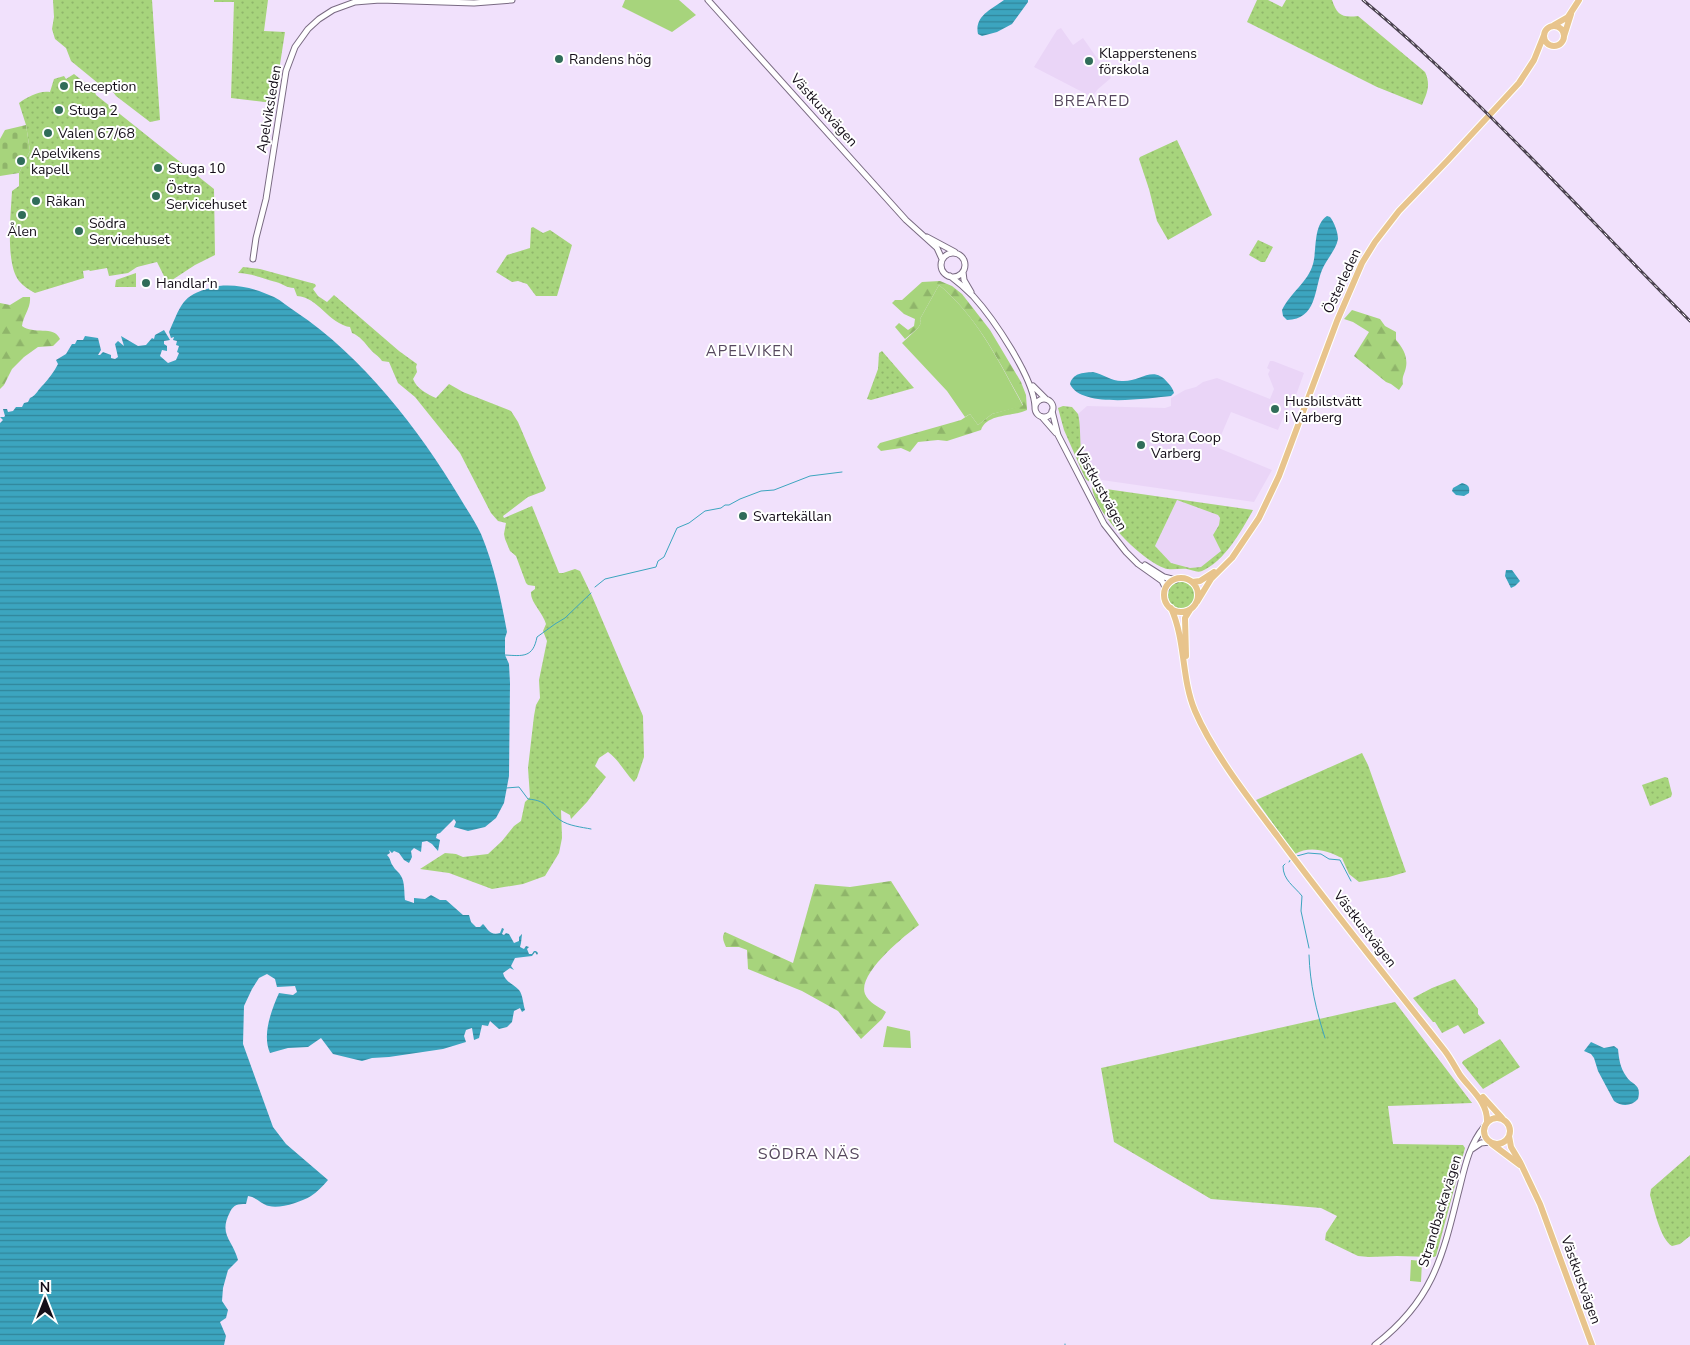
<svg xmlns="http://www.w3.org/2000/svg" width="1690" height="1345" font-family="'Nunito Sans',sans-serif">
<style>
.built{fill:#ead5f7}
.grass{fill:url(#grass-dots);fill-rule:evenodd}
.forest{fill:url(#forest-firs)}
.cemetery{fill:url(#cemetery-stones)}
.garden{fill:#a7d47c}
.water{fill:url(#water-rules)}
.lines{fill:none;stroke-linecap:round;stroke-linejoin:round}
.stream{stroke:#3ca5bf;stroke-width:1}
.minor-casing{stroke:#796a82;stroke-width:7}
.major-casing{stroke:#fff;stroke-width:8}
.minor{stroke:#fff;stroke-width:5}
.major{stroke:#e8c48c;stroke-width:6}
.rail-casing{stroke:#4b4250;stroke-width:3}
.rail{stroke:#fff;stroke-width:1;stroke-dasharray:4;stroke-linecap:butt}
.poi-dot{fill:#306d59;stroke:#fff;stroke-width:2}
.labels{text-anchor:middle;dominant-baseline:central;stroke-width:4;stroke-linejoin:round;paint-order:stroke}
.poi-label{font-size:14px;fill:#140e18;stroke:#fff;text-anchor:start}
.street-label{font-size:14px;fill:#140e18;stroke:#fff}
.neighbourhood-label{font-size:15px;letter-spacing:1px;fill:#55475d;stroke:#fff}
.quarter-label{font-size:16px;letter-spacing:1px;fill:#55475d;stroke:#fff}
</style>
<defs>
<pattern id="grass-dots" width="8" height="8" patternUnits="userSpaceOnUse" patternTransform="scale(1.25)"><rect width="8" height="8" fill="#a7d47c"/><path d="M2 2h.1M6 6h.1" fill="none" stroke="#8fb56a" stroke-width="1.8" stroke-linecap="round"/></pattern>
<pattern id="forest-firs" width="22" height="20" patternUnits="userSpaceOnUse" patternTransform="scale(1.25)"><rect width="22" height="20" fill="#a7d47c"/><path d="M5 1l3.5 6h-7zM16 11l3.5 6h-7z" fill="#8fb56a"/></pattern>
<pattern id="cemetery-stones" width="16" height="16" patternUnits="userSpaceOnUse" patternTransform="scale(1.25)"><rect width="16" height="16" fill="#a7d47c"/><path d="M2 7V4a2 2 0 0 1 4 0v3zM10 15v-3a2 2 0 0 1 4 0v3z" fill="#8fb56a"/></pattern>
<pattern id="water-rules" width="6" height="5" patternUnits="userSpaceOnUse" patternTransform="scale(1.25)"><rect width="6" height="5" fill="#3ca5bf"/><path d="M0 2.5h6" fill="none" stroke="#31859a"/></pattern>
</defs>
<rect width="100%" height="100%" fill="#f1e1fc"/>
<path class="built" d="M1061 28 1073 45 1083 38 1111 78 1098 89 1092 97 1034 67 1057 30Z
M1270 361H1273L1304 373 1295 398 1285 413 1278 430 1231 412 1216 447 1272 470 1254 502 1095 479 1096 478 1088 471 1081 453 1078 414 1087 406 1165 408 1171 406V398L1185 390 1196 387 1203 382 1217 378 1270 399 1274 389 1268 374 1270 370 1267 368Z
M1177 500 1218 515 1220 518 1219 525 1213 535 1221 551 1201 567 1190 568 1171 563 1155 546Z"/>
<path class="grass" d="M53 0H152L160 120 150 122 116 96 108 85 99 84 71 61 66 48 55 39 52 29 54 17Z
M214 0H268L264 31 285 32 274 103 231 98 234 2H214Z
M1257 0H1268L1282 7 1286 0H1332C1337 15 1342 18 1358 16L1425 72C1431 85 1427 93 1422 105L1377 87 1247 22Z
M74 74 94 90 96 95 214 189 215 255 195 265 169 282 164 276 157 262 137 267 128 273 109 276 107 268 90 271 89 270 83 271 84 278 35 293C29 290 23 286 19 281 5 263 11 213 12 191L19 186V173L30 151 26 125 19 103C27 97 40 90 50 92L54 79 64 76 66 79Z
M1177 140 1212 215 1168 240 1157 221 1149 189 1139 159 1140 157Z
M533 227 543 233 550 230 572 245 557 296H536L527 284 518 281 512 282 496 272 507 255 530 248 531 228Z
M1258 240 1273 247 1265 262H1261L1249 255Z
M243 267 260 269 315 284 316 286 313 289 318 296 327 302 334 295 399 351 417 364 416 367 417 372 413 379C417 389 427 394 436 398L449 384 463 392 511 411 518 422 546 488 544 491 528 497 503 516 504 518 532 506 559 573H563L575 569 580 571 592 596 643 716 644 757 637 778 634 782C625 773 620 761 608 752L599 758 595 766 606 777 587 802 571 819 570 815 561 810 562 838 559 853 545 876 523 884 492 889 449 873 420 869 445 853 456 854 463 857 488 854 502 841 514 826 521 821 525 802 530 797 528 768 534 716 536 705 540 698 539 680 547 641 543 631 546 624C543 613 530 602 531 592L535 589V586L528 585 526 583 516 556 510 551 505 539 504 534 506 523 498 521 491 513 460 453 415 397 398 383 389 362 382 361C379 356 374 354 370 349 365 343 360 336 352 333L350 327C329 324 318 297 297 296L294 288C287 288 283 284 276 282 263 279 251 273 238 273Z
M136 273V287H115L116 280Z
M882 351 914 388 871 400 867 399 878 369 879 353Z
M1063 406 1072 407 1078 414C1083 431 1075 469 1096 477L1092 482 1088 481 1085 478 1064 430 1058 408Z
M1092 487 1253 510C1242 530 1224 562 1202 571 1197 573 1192 570 1187 569 1179 568 1171 571 1164 568 1140 559 1095 513 1092 487ZM1177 500 1218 515 1220 518 1219 525 1213 535 1221 551 1201 567 1190 568 1171 563 1155 546Z
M1168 595a14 14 0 1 1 28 0a14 14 0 1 1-28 0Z
M1362 753 1368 765 1406 872 1389 877 1359 882 1349 874 1342 858C1328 851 1310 845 1295 854L1256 800Z
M1665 777 1668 778 1672 794 1671 797 1650 806 1642 785Z
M1455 979 1478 1009V1014L1485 1023 1464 1034 1458 1025 1442 1033 1435 1022H1433L1413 998 1432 988Z
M1395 1002 1472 1103 1388 1106 1393 1144 1463 1145 1465 1148 1436 1256 1434 1257 1397 1256 1369 1257 1358 1256 1325 1240 1326 1233 1337 1216 1321 1208 1211 1199 1114 1142 1101 1068Z
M1500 1039 1520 1067 1483 1089 1462 1063 1463 1061Z
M1690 1155V1236L1680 1244 1672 1246C1660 1239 1654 1208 1650 1195L1651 1189Z"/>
<path class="forest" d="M940 281 952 286 962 294 990 330 1021 382 1026 395 1027 410C1014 417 987 413 981 430L947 441 938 440 918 442 910 452 901 448 881 451 877 447 880 443 961 420 970 414 978 425 992 414 1023 405C1000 363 977 316 939 285L920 319 921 323 918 328 905 339 895 327 899 323 908 330 914 326 915 319 904 314 892 303 895 300H902L922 282Z
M23 297H30C31 308 23 316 22 326 33 335 54 325 60 339L53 346 38 347 24 357 12 369 4 385 0 389V303L10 305Z
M1352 310 1380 319 1385 326 1396 332V340C1404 349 1409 359 1405 371 1403 377 1402 378 1403 384L1399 390 1391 384 1386 382 1354 356 1369 332 1353 322 1344 319Z
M891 881 919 925C904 936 857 974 865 994 868 1002 879 1007 886 1012L882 1019 861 1039 838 1011 802 991 748 969 747 950 739 947H726C724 942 721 937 725 932L793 963 815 884 850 887Z"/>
<path class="cemetery" d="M26 125 30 151 19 173 0 176V139L5 130Z"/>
<path class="garden" d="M625 0H679L696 15 672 32 622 7Z
M939 285C977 316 1000 363 1023 406L992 414 978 425 970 414 965 417 947 391 902 343 918 328 921 323 920 319Z
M887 1026 910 1031 911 1048 883 1047Z
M1411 1260 1422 1261 1421 1282 1410 1281Z"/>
<path class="water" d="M1004 0H1028V2L1012 24 997 32 982 36 978 34C974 16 992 9 1004 0Z
M1327 216 1330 217C1334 222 1338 232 1338 239 1336 250 1326 260 1322 270 1314 290 1317 319 1287 320L1283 316 1282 310C1290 293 1308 282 1313 264 1317 250 1313 225 1327 216Z
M219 286C238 284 257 289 274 297 282 301 288 307 296 312 362 356 419 429 460 498 467 510 475 521 481 534 494 565 501 599 507 632L505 638V655L509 664 510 683 509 776 504 803 496 818 485 827 468 831 454 827 456 822 454 819 440 833 437 834 436 838 440 840 438 851 432 844 427 841 422 842 421 852 414 848 411 851 412 857 409 863 404 860 399 853 394 851 392 853 389 850 390 853 387 855C391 859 390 862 393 866 395 870 399 872 401 876 405 882 404 893 405 900L414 903V898L425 899 431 895 440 900H446L463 915H469L471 922 476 927H480L483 924C488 929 490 936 500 933L502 928 504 929 502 934 504 935 506 933 509 934 514 943 519 941V937L522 934 521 943 520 947 524 949 526 946 529 947 527 949 529 954H532L534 951H536L538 953 537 955 535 952 532 956 515 958 511 966 514 970 510 968 503 973C505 982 513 984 519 990 523 995 523 1004 525 1010L522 1012 520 1008 514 1011 512 1022 507 1027 499 1029 490 1021 488 1026 482 1025 479 1038 474 1040 472 1028 466 1030 464 1036 466 1042 443 1049 389 1057 372 1058 362 1061 333 1054 321 1038 308 1047 288 1048 270 1053C262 1035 271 1011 279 993L293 995 297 992 295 986 277 987 275 979 267 974 259 978 252 989 244 1006 243 1044 273 1127 286 1144 328 1180C323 1186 317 1192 311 1196 301 1202 280 1209 269 1206 261 1204 256 1197 248 1196L246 1204C238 1204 234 1204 230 1212 218 1235 233 1240 238 1260L228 1270 223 1288 222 1301 228 1310 226 1318 220 1322 226 1336 224 1345H0V423L3 420 0 417H4L5 416 3 409H7L8 412 13 411 16 407H22L24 403 28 402 30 398C37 395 38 389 44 384 49 378 54 372 58 364L56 360 66 354 72 344H75L77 340H83L85 336 98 338 101 350 98 355H100L103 352 111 355V358L115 359 118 357 115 344 118 341 124 346 121 336 138 346 146 345 152 338 154 339 155 335 164 330 170 340 164 341V344L167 346V351L162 350 160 356 168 363 176 360 179 353 177 352 179 346 176 345 177 341 173 340 174 337 171 338 169 332C183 301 182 294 219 286Z
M1093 372C1103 374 1111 381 1122 381 1141 382 1153 364 1168 383 1171 386 1173 389 1174 393L1171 396C1149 398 1081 409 1070 384 1073 373 1082 373 1093 372Z
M1462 483C1468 485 1470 486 1469 493L1464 496 1456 495 1452 491 1453 488Z
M1506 570H1512L1520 581 1515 586 1511 588 1505 576Z
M1591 1042 1604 1048 1614 1046 1618 1049C1619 1059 1620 1067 1626 1076 1632 1086 1642 1083 1638 1099 1632 1106 1622 1107 1614 1101L1598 1071 1594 1058 1591 1054 1584 1051Z"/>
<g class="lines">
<path class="stream" d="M595 587 605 579 656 567 658 561 664 557 677 528 689 523 705 511 721 508 725 505H729L740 499 761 491 774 490 810 476 842 472
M505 655C523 656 533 658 537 637L555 624 565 618 591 593
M506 788 519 787 528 799C550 801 545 809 560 820 569 826 581 827 591 829
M1297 856 1308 853 1321 854 1329 859 1340 860 1351 881
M1289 862 1291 859
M1285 864 1283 866C1283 880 1294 886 1302 896L1301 911 1309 948
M1309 955C1310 984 1316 1010 1325 1038
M1065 1345V1344"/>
<defs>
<path id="minor" d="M708 0 906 220 937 248 942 259
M927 237 955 252
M941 265a12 12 0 1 1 24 0a12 12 0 1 1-24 0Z
M253 259 256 238 266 199 286 71 295 47 308 29 319 19 333 10 355 2 380 0 474 3 512 0
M963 272 964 280 971 292
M950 276C958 282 966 289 973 296 993 318 1034 378 1035 407
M1033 386 1046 399
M1035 408a9 9 0 1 1 18 0a9 9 0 1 1-18 0Z
M1052 411 1058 435 1104 524 1126 552 1138 564 1162 581 1166 589
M1042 417 1056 433
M1145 565 1164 577 1176 580
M1472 1149 1481 1143 1490 1142
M1375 1345C1431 1302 1442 1260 1458 1194 1464 1171 1468 1146 1484 1127"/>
<path id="major" d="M1554 25 1568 17 1579 0
M1544 36a10 10 0 1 1 20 0a10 10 0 1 1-20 0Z
M1564 36 1571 14
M1164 595a17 17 0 1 1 34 0a17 17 0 1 1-34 0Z
M1192 582 1200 581 1214 572
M1197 602 1211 579 1232 558 1259 518 1279 476 1337 321 1362 263 1375 242 1399 211 1448 160 1519 83 1534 60 1544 35
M1171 608C1186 641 1181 678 1195 711 1213 753 1250 800 1278 837 1332 910 1389 980 1445 1051 1451 1059 1455 1067 1460 1075 1471 1090 1488 1102 1487 1122
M1186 656 1185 618 1190 610
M1483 1097 1502 1118
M1484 1131a13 13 0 1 1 26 0a13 13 0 1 1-26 0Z
M1509 1136 1511 1147 1520 1162 1540 1204 1592 1345
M1492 1144 1520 1165"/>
</defs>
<use href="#minor" class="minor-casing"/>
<use href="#major" class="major-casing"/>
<use href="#minor" class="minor"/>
<use href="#major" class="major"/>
<defs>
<path id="rail" d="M1363 0C1481 98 1582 213 1690 321"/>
</defs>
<use href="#rail" class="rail-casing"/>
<use href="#rail" class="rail"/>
</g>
<g class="poi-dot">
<circle cx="559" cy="59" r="5"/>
<circle cx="1089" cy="61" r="5"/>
<circle cx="64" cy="86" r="5"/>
<circle cx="59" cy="110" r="5"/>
<circle cx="48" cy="133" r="5"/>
<circle cx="21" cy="161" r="5"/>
<circle cx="158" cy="168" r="5"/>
<circle cx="156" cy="196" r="5"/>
<circle cx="36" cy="201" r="5"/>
<circle cx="22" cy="215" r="5"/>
<circle cx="79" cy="231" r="5"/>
<circle cx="146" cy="283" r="5"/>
<circle cx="1275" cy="409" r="5"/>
<circle cx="1141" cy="445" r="5"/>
<circle cx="743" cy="516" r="5"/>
</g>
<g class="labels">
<g class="poi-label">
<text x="1099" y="53">Klapperstenens<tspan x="1099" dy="16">förskola</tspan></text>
<text x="569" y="59">Randens hög</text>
<text x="74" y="86">Reception</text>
<text x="69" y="110">Stuga 2</text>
<text x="58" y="133">Valen 67/68</text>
<text x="31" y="153">Apelvikens<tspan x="31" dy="16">kapell</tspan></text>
<text x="168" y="168">Stuga 10</text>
<text x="166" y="188">Östra<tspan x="166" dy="16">Servicehuset</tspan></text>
<text x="46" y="201">Räkan</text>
<text x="89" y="223">Södra<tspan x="89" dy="16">Servicehuset</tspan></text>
<text x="22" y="231" text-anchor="middle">Ålen</text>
<text x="156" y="283">Handlar'n</text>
<text x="1285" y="401">Husbilstvätt<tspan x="1285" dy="16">i Varberg</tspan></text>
<text x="1151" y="437">Stora Coop<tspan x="1151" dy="16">Varberg</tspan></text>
<text x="753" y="516">Svartekällan</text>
</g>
<g class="street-label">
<text transform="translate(269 109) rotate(-80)">Apelviksleden</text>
<text transform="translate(824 110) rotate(48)">Västkustvägen</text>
<text transform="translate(1342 281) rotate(-65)">Österleden</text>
<text transform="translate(1101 489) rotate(61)">Västkustvägen</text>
<text transform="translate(1365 929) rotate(52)">Västkustvägen</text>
<text transform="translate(1440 1211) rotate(-73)">Strandbackavägen</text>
<text transform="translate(1581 1280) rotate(70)">Västkustvägen</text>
</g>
<g class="neighbourhood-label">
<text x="1092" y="101">BREARED</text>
<text x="750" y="351">APELVIKEN</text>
</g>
<g class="quarter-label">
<text x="809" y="1154">SÖDRA NÄS</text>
</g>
</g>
<g transform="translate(45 1300)" stroke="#ffffff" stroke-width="4" paint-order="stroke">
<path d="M0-4L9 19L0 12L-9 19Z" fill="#140e18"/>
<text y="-8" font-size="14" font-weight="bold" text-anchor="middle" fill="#140e18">N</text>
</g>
</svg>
